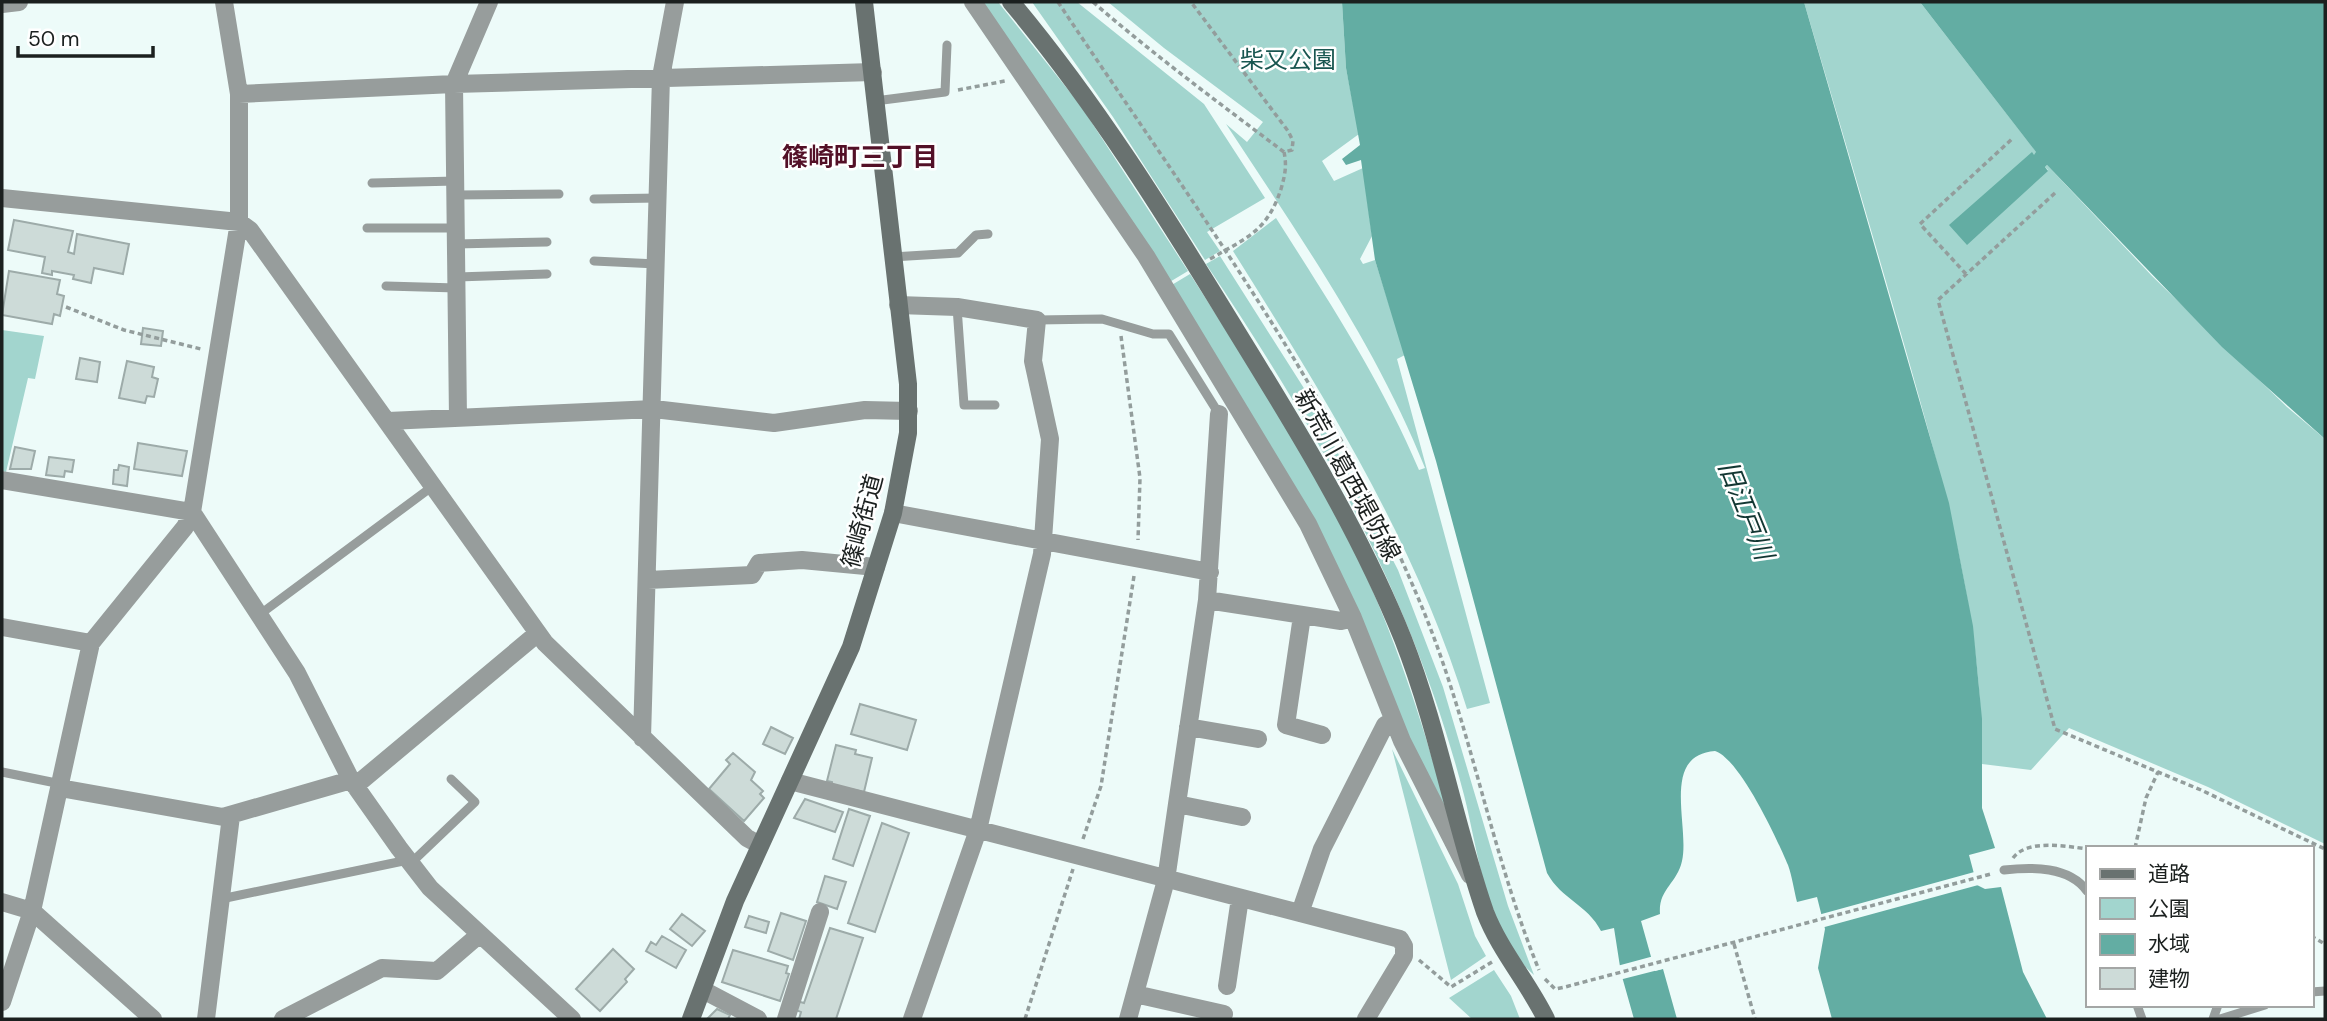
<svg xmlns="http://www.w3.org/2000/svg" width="2327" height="1021" font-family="'DM Sans','Noto Sans JP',sans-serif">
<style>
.green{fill:#a2d5ce}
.water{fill:#63ada3}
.pier{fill:#edfbf9}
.building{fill:#cddbd8;stroke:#9daba9;stroke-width:2}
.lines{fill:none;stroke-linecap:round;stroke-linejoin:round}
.path{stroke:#939d9c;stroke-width:3.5;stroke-dasharray:5 3.5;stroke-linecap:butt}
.lane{stroke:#979d9c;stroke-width:9}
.street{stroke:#979d9c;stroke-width:18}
.secondary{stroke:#697270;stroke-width:18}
.labels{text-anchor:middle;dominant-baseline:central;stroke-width:5;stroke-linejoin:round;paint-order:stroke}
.park-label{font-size:24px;fill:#185650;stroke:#fff}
.street-label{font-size:24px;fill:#1b201f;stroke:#fff}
.neighbourhood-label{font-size:26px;font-weight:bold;fill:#531027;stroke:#fff}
.water-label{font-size:26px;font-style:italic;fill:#133733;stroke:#fff}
</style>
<rect width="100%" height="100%" fill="#edfbf9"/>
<path class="green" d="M979 2H998L1081 106 1188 271 1168 283Z
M1032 2H1077L1204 104 1265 198 1207 232 1220 251 1205 260 1113 117Z
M1108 2H1342L1346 68 1359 134 1322 161 1334 181 1363 168 1372 236 1360 259 1363 264 1375 260 1405 355 1397 359 1490 703 1467 709C1415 540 1326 400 1233 251L1276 218C1328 300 1381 380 1419 470L1425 468C1376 345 1298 234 1226 124L1247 142 1263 122 1164 48Z
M1804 2H1920L2037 153 1950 225 2048 170 2045 167 2047 165 2152 276 2287 407 2325 439V844L2208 787 2069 728 2031 770 1982 764C1983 624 1946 492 1908 358 1874 239 1839 121 1804 2Z
M1220 256 1307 393 1398 570 1443 687 1508 906 1534 975C1486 934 1479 854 1464 795 1412 596 1320 434 1206 264Z
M1190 274C1244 359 1301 443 1346 534 1395 630 1425 731 1454 834L1404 734 1374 653 1170 286Z
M2 330 44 336 35 379 28 378 6 472 2 471Z
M1392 749 1458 884 1475 936 1486 956 1451 980Z
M1494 970 1511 996 1520 1019H1472L1449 998Z"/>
<path class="water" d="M1342 2H1804L1949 503 1973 626 1982 719V808L1995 848 1969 855 1977 885 1985 889 2001 887 2023 972 2047 1019H1832L1818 968 1825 929 1817 897 1797 902C1794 890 1792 876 1788 865 1777 839 1740 759 1715 751 1660 755 1690 826 1682 861 1677 884 1658 889 1660 914L1641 921 1655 971 1663 969 1677 1019H1634L1621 973 1614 928 1601 931C1587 904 1562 900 1547 873L1436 461 1375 260 1361 160 1346 165 1342 159 1360 145 1346 68Z
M1920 2H2325V439L2222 347 2047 165 2045 167 2048 171 1967 245 1949 225 2032 152 2034 155 2036 152Z"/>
<path class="pier" d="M1978 871 1982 884 1821 928 1818 915Z
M1654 956 1657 967 1666 968 1619 980 1617 966Z"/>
<path class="building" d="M14 220 73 231 68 252 74 254 77 234 129 244 123 274 94 268 91 283 73 279 74 275 52 271V275L42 273 45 257 8 250Z
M9 271 60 280 57 294 64 296 60 316 54 314 52 324 2 315Z
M143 328 163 331 161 346 141 344Z
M80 358 100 362 97 382 76 379Z
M127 361 154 367 152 377 158 379 154 397 147 396 145 403 119 398Z
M138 443 187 451 182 476 134 469Z
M15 447 35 451 31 469H10Z
M49 457 74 460 72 472 65 471 64 477 46 475Z
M119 465 129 467 127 486 113 484 114 470H118Z
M860 704 916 720 907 750 851 734Z
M771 727 793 738 785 754 763 744Z
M836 745 856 750 855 754 872 758 864 792 832 785V782L827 781Z
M733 753 755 772 751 780 763 791 760 794 764 798 744 821 709 789 730 764 726 760Z
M805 799 843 812 835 832 794 818Z
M849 809 870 816 853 866 833 859Z
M882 823 909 833 875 932 848 923Z
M825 876 846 882 837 909 817 902Z
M781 913 806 921 793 960 768 951Z
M682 914 705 931 692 946 670 929Z
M749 916 769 922 766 933 745 927Z
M830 928 863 938 836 1019H799L801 1012 791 1008 793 1000 804 1003Z
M662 936 686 950 676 968 646 951 651 942 656 945Z
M613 949 634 969 625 979 627 982 600 1011 576 989Z
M733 950 788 966 786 973 789 974 780 1001 722 982Z
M717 1009 730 1015 728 1019H707Z"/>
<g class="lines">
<path class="path" d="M1058 2C1186 195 1329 385 1419 600 1470 720 1490 850 1539 970
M1093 2C1154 55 1219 103 1284 152L1292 150 1293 141 1288 131 1191 2
M958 90 1005 81
M2055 193 1938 300 2055 729 2201 790 2325 849
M1210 259C1246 238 1267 232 1281 189 1285 175 1287 166 1284 152
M1966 274 1920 224 2012 139
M66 307 124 330 201 349
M1121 336 1140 478 1138 540
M1083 839 1101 786 1134 576
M2135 848 2146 798 2158 772
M2013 858C2027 839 2066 846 2087 849
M2311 936 2325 944
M1734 944 1755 1019
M1419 960 1451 987 1492 962
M1545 979 1555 989 1565 987 1991 874
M1025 1019 1073 869"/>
<path class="lane" d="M875 101 945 92 947 45
M372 183 456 181
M456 195 559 194
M594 199 659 198
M367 228H456
M456 244 547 242
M892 257 958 253 976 235 988 234
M594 261 657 264
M457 277 547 274
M386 286 457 288
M957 307 964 405H995
M1037 320 1102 319 1153 334H1169L1219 414
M259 615 433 486
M2 772 61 784
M411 863 475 802 451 779
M2004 870C2032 867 2069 866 2087 891
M221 899 408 860
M2311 992 2325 991
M2137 1005 2142 1019
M2213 1019 2218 1005
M2220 1019 2265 1005"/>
<path class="street" d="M973 2 1146 256 1308 524 1353 618 1402 741 1470 875
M2 4 19 2
M239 94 454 84 873 72
M2 198 239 222 250 230 545 643 747 838 760 845
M898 305 957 307 1037 320 1033 361 1050 439 1042 554 978 830 912 1019
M458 418 454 84 489 2
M388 421 654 409 774 423 865 410 909 411
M2 480 192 512 297 673 351 780 399 848 430 888 572 1019
M893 513 1210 572
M648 580 752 575 759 563 802 560 876 567
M1207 600 1341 621 1353 618
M1302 616 1286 725 1322 735
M2 627 91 643 185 527 192 512 239 222V94L224 2
M1188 727 1258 739
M642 738 661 77 675 2
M790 781 1400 939 1404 946V956L1366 1019
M355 786 538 633
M60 788 223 817 351 780
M1177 804 1242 817
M2 902 32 911 153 1019
M1300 913 1322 849 1385 725 1393 721
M1227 986 1240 898
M703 990 758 1019
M1135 994 1224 1014
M2 1002 32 911 91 643
M206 1019 231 816
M283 1019 382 968 437 971 480 934
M786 1019 820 912
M1128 1019 1166 880 1177 804 1207 600 1219 414"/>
<path class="secondary" d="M1011 2C1095 102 1164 213 1232 324 1295 426 1358 527 1403 639 1438 728 1454 822 1485 912 1500 951 1528 982 1546 1019
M691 1019 735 901 851 647 893 513 908 433V384L864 2"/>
</g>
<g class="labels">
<g class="park-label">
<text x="1288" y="59">柴又公園</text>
</g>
<g class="street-label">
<text transform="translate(1348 475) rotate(61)">新荒川葛西堤防線</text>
<text transform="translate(862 521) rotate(-75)">篠崎街道</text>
</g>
<g class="neighbourhood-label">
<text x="860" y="157">篠崎町三丁目</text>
</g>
<g class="water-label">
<text transform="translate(1746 510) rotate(68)">旧江戸川</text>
</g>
</g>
<rect width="2327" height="1021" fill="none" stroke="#1b201f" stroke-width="7"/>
<rect x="2086" y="846" width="228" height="161" fill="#ffffff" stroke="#a4a6a5" stroke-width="2"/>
<rect x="2100" y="869" width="35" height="10" fill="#697270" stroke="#a4a6a5" stroke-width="2"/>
<text x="2148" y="881" font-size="21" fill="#1b201f">道路</text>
<rect x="2100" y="898" width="35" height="21" fill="#a2d5ce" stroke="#a4a6a5" stroke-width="2"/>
<text x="2148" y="916" font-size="21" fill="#1b201f">公園</text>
<rect x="2100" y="934" width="35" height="21" fill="#63ada3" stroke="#a4a6a5" stroke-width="2"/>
<text x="2148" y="951" font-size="21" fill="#1b201f">水域</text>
<rect x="2100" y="968" width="35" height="21" fill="#cddbd8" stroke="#a4a6a5" stroke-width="2"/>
<text x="2148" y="986" font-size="21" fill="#1b201f">建物</text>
<path d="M18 46v10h135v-10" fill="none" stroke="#1b201f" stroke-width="3.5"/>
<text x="28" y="46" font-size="21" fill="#1b201f" stroke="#ffffff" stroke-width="5" paint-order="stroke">50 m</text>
</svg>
